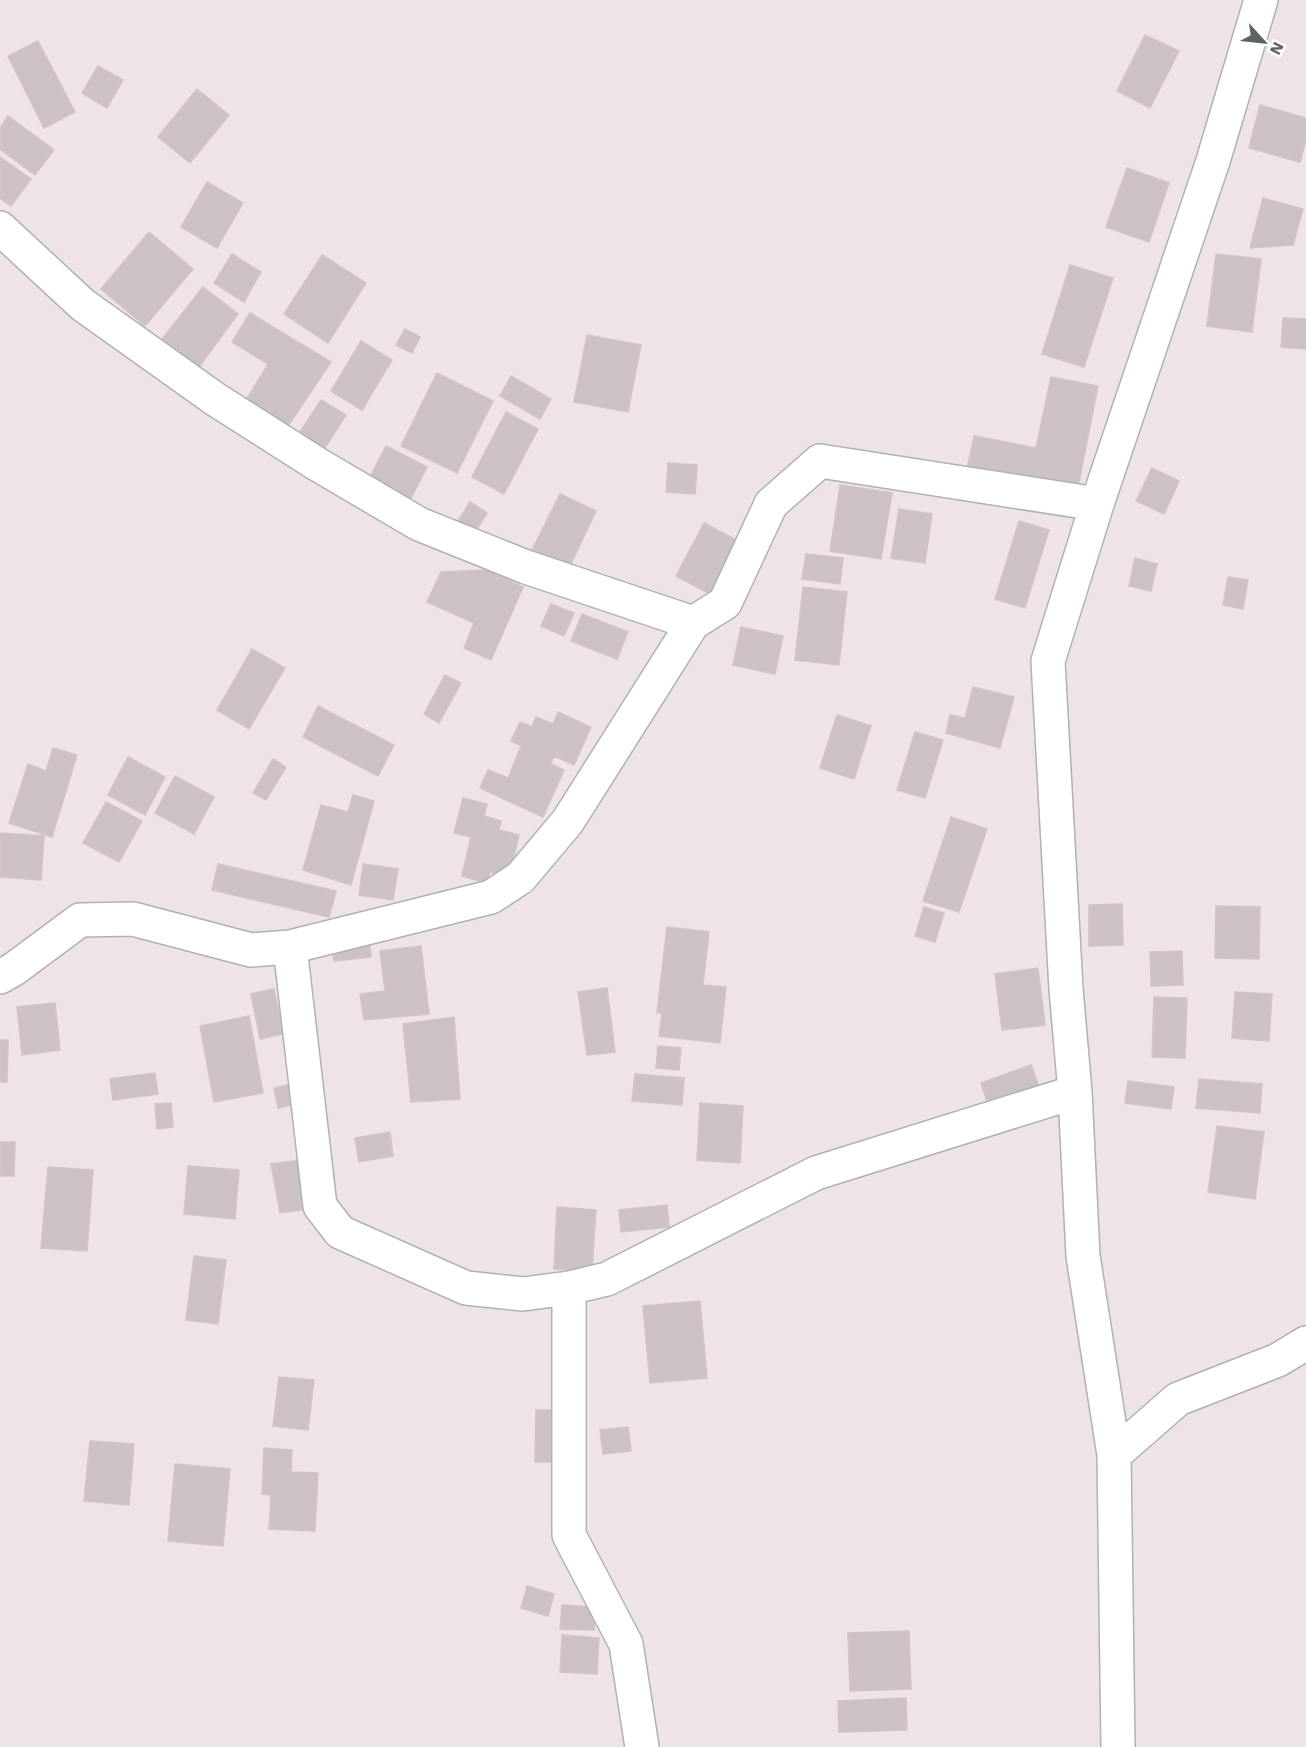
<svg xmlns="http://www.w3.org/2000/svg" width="1306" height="1747" font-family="'Work Sans',sans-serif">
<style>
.building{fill:#ccc2c5;stroke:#d2c3c6;stroke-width:1.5}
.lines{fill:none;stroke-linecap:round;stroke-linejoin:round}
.minor-casing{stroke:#adb3b2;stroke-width:36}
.minor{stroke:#fff;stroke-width:33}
</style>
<rect width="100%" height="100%" fill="#eee4e5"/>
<path class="building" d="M1145 35 1179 51 1150 108 1117 91Z
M38 41 75 112 44 128 8 56Z
M98 66 123 80 107 108 82 93Z
M197 89 229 115 190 163 158 137Z
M1260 105 1306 118V139L1300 162 1249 148Z
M8 116 54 150 35 175 0 149V128Z
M0 157 31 179 11 206 0 198Z
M1127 168 1169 183 1149 242 1106 227Z
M207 182 243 203 217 248 181 227Z
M1263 198 1303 209 1293 245 1250 248Z
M149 232 193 269 145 326 101 289Z
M232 254 261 272 244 302 214 283Z
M1216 254 1261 259 1252 332 1207 326Z
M322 255 366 283 328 343 284 314Z
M1070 265 1113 278 1084 367 1042 354Z
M203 287 238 314 199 367 162 339Z
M250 313 331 362 288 426 246 400 268 364 232 342Z
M1283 318 1306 319V349L1281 347Z
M405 329 420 337 412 353 396 345Z
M587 335 641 345 628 412 574 402Z
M361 341 392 360 362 410 331 391Z
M437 373 493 401 457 473 401 446Z
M511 376 551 399 540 419 500 396Z
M1051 377 1098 386 1076 497 966 474 974 436 1036 448Z
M321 400 346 415 323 451 298 435Z
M506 412 538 429 504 494 472 477Z
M386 446 427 467 408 504 367 483Z
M668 463 697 465 695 494 666 492Z
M1152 468 1179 481 1164 514 1136 501Z
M840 485 892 493 881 559 830 551Z
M560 494 596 511 569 568 532 550Z
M470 502 487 513 475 532 458 521Z
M899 509 932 514 925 563 891 558Z
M1019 521 1049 530 1025 608 995 599Z
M704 523 742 543 714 596 676 576Z
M806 554 843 558 840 584 802 579Z
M1135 558 1157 564 1151 591 1129 586Z
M486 570 523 587 491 660 464 648 474 623 427 602 441 572Z
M1228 577 1248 580 1243 609 1223 605Z
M803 587 847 592 839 665 795 660Z
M551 604 574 613 564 636 541 626Z
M582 614 628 632 617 659 571 641Z
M741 627 783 636 775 674 733 665Z
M252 649 285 668 249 729 217 710Z
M445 675 461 683 439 723 424 714Z
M973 687 1014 697 1000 748 946 733 950 715 965 718Z
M318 706 394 745 378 776 303 737Z
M558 712 591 727 574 765 554 756 551 764 564 770 543 817 480 788 488 770 508 778 521 746 511 741 520 722 532 727 536 717 553 724Z
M837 715 871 726 854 779 820 768Z
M915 732 943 740 925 798 897 790Z
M53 748 77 755 52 837 9 823 28 764 46 771Z
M128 757 165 777 145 815 108 795Z
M273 759 286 767 266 800 253 793Z
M175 776 214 797 194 834 155 813Z
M353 795 374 801 351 885 303 870 321 805 348 812Z
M463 798 487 804 484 816 501 821 499 830 519 835 509 877 490 872 487 883 462 876 471 837 454 833Z
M106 802 142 821 119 862 83 843Z
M951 817 987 829 959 912 923 901Z
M0 833 44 836 41 880 0 877Z
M218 864 336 891 329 917 212 890Z
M363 864 398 869 393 900 359 895Z
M1122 904 1123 945 1089 946V905Z
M1216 906 1260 907 1259 959 1215 958Z
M924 907 944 913 935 942 915 936Z
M667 927 709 932 703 985 726 987 720 1043 659 1036 662 1013H657Z
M369 936 371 957 334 961 331 940Z
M421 946 429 1014 364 1020 360 994 385 991 380 951Z
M1182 951 1183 985 1151 986 1150 952Z
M1038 968 1045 1025 1002 1030 995 974Z
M607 988 615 1052 587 1055 578 992Z
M274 989 283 1034 260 1039 251 994Z
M1235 992 1272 994 1269 1041 1232 1038Z
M1154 997 1187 998 1185 1058 1152 1057Z
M55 1003 60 1050 22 1055 17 1007Z
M249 1016 263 1093 214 1102 200 1026Z
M454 1017 460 1099 411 1102 403 1024Z
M0 1040H8L7 1082H0Z
M658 1046 681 1048 679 1070 656 1068Z
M1031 1065 1041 1092 990 1111 981 1083Z
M155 1073 158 1094 113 1100 110 1079Z
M635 1074 684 1078 682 1105 632 1101Z
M1199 1079 1262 1084 1260 1113 1196 1108Z
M1128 1081 1174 1087 1171 1109 1125 1103Z
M291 1084 295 1104 278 1108 274 1088Z
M171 1103 173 1127 157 1129 155 1104Z
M700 1103 743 1106 740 1163 697 1160Z
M1217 1126 1264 1132 1255 1199 1208 1192Z
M390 1132 393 1156 359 1162 355 1138Z
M0 1142H15L14 1176H0Z
M310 1159 314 1208 280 1213 271 1164Z
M188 1166 239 1170 235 1219 184 1214Z
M48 1167 93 1170 87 1251 41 1248Z
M667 1205 669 1227 621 1232 619 1210Z
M557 1207 596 1210 592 1270 554 1269Z
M194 1256 226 1260 218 1324 186 1320Z
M700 1301 707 1378 650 1383 643 1306Z
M279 1377 314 1380 308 1430 273 1426Z
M536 1410H562L561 1462H535Z
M628 1427 631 1451 603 1454 600 1430Z
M90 1441 134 1444 129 1505 84 1501Z
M264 1448 292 1450 291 1472 318 1473 315 1531 269 1529 271 1495 262 1494Z
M175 1464 230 1469 223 1546 168 1541Z
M527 1586 554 1594 548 1616 521 1608Z
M562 1605 595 1607 594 1630 560 1629Z
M909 1631 911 1689 850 1691 848 1633Z
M562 1635 599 1638 597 1674 560 1672Z
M906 1698 907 1730 839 1732 838 1701Z"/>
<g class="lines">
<defs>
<path id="minor" d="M0 228 83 305 215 399 317 464 419 524 526 567 693 623
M290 947 320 1206 340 1232 466 1288 523 1294 569 1288 607 1279 816 1173 1075 1092
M0 977 14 969 80 920 133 919 251 950 290 947 491 897 520 878 568 821 693 623 725 603 771 504 820 461 1097 504
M569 1288V1535L626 1644 642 1747
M1114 1455 1178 1399 1278 1360 1306 1343
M1118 1747 1114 1455 1083 1256 1075 1092 1066 989 1048 661 1097 504 1213 161 1261 0"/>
</defs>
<use href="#minor" class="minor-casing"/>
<use href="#minor" class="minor"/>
</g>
<g transform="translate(1264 42) rotate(117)" stroke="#ffffff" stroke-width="4.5" paint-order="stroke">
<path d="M0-4.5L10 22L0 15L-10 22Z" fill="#5c6461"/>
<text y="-9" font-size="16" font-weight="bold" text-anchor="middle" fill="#5c6461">N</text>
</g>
</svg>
